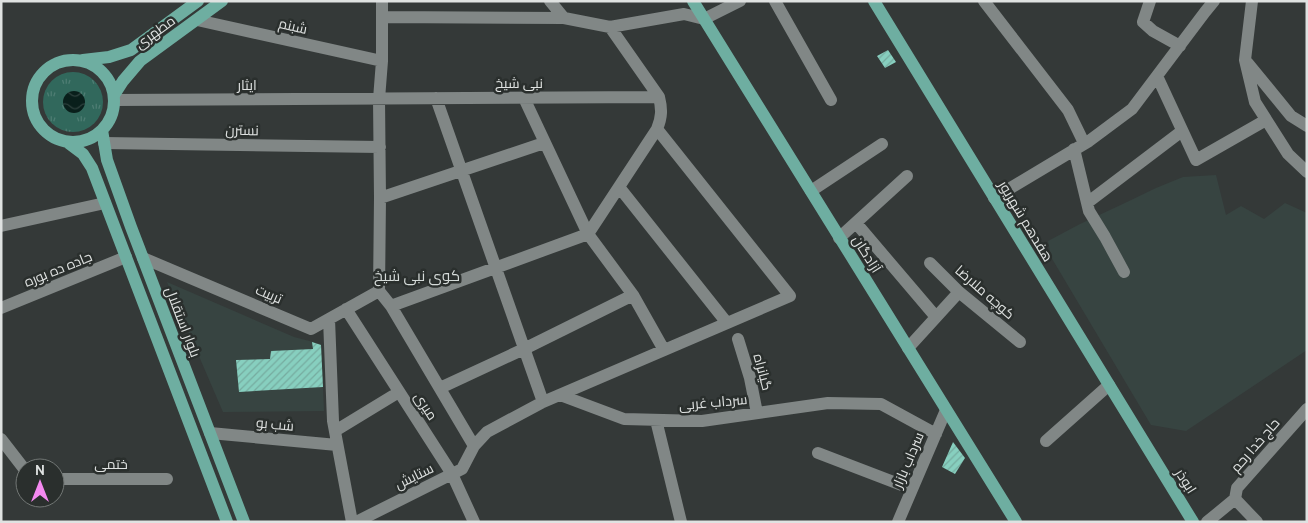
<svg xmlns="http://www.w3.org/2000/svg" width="1308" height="523" font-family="Cabin,Cairo,sans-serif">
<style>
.built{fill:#374441}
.grass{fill:url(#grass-tufts)}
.water{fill:url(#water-waves)}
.building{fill:url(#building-hatch)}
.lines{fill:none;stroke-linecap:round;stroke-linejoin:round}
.minor{stroke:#818786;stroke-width:12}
.major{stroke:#6eaea1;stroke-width:12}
.labels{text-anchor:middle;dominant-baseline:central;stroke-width:5;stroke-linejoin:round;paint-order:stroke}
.street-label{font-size:14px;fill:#dfe2e1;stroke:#2a2f2d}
.neighbourhood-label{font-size:15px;fill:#d5dbd9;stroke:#2a2f2d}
</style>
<defs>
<pattern id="grass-tufts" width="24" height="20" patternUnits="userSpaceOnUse" patternTransform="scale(1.25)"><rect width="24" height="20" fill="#31685c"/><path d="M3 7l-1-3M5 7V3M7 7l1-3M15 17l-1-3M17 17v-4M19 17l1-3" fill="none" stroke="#4e7d73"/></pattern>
<pattern id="water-waves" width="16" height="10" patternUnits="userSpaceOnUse" patternTransform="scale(1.25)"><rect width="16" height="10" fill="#091f1b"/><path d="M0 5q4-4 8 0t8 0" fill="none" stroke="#2c3f3c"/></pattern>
<pattern id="building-hatch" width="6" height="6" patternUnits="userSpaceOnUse" patternTransform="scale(1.25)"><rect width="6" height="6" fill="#87cfbf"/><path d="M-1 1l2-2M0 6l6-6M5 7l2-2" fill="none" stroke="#76aca0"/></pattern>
</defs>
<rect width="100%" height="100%" fill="#343938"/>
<path class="built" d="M1216 175 1226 215 1241 206 1264 219 1285 203 1307 213V350L1186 431 1151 425 1051 257 1048 241 1080 224 1127 202 1156 188 1183 177Z
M167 282 294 337 321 344 324 411 223 412Z"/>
<path class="grass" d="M43 102a30 30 0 1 1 60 0a30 30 0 1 1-60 0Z"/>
<path class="water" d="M63 102a11 11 0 1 1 22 0a11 11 0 1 1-22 0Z"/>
<path class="building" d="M888 50 896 62 885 68 877 56Z
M312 342 321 345 323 387 239 392 236 360 270 359 271 351 313 349Z
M953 442 965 458 955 474 942 467Z"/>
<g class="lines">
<path class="minor" d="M550 1 564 18 610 27 684 14 704 19 740 1
M775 1 831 100
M984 1 1068 110 1084 143
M1150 1 1143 22 1153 31 1180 46
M1252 1 1245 60 1255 102 1288 154 1307 172
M382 17 564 18
M197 20 382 61
M1246 61 1291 116 1307 126
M1157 76 1196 160 1266 120
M436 98 543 402
M524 98 588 234 633 295 664 350
M114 100 659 97
M104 143 380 147
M1074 149 1089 211 1105 237 1124 272
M619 187 727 323
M811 191 882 144
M380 198 544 143
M994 198 1089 141 1132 109 1205 12 1214 1
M1087 203 1182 131
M856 223 936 317
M1 226 105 203
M839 238 907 176
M143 258 311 329 379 291
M930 263 959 292 1020 342
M379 291 380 198 379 99 382 61V1
M379 291 391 306 474 446
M391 306 588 234 657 129C662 117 662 109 659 97L610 27
M1 308 126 257
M346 309 452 474 474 522
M329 319 333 421 352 522
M738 339 750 378 757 413
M908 348 959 292
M440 388 524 349 633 295
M560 395 624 419 702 421 828 403 881 404 936 434
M656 420 681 522
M335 431 399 392
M210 433 337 445
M1 439 25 470
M1046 441 1109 385
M818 453 912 489
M55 479H167
M1235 499 1257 522
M356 522 462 469 474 446 487 432 543 402 790 296 657 129
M898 522 946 410
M1207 522 1235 499 1237 488 1307 409"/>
<path class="major" d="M693 1 1016 522
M874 1 1193 522
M32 101a41 41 0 1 1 82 0a41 41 0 1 1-82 0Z
M83 60 109 57 131 50 198 1
M114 95 123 81 140 61 222 1
M102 130 107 160 131 227 244 522
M67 142 83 154 92 168 227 522"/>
</g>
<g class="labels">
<g class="street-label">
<text transform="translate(293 26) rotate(13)">شبنم</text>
<text transform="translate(155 32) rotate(-36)">مطهری</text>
<text x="519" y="83">نبی شیخ</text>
<text x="247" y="85">ایثار</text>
<text transform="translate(242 130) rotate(1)">نسترن</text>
<text transform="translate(1026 221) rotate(59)">هفدهم شهریور</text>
<text transform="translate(867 254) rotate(58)">آزادگان</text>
<text transform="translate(58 269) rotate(-22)">جاده ده بوره</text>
<text transform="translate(985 292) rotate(41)">کوچه ملارضا</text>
<text transform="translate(269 294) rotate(23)">تربیت</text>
<text transform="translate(183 322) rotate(69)">بلوار استقلال</text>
<text transform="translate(763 372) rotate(75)">گیانراه</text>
<text transform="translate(713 402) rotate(-5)">سرداب غربی</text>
<text transform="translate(426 406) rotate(57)">میری</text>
<text transform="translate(275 424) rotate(5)">شب بو</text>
<text transform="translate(1255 445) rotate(-49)">حاج خدا رحم</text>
<text transform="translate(908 460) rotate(-67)">سرداب بازار</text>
<text x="111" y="464">ختمی</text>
<text transform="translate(414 476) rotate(-26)">ستایش</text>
<text transform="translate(1186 481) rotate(58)">ابوذر</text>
</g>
<g class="neighbourhood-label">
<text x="417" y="276">کوی نبی شیخ</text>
</g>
</g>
<rect width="1308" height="523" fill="none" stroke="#dfe2e1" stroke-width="5"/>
<g transform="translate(40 483)"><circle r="24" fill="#2a2f2d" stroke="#727775"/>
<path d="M0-4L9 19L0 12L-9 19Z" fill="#f489f0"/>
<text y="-8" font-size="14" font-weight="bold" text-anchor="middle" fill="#dfe2e1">N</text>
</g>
</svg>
